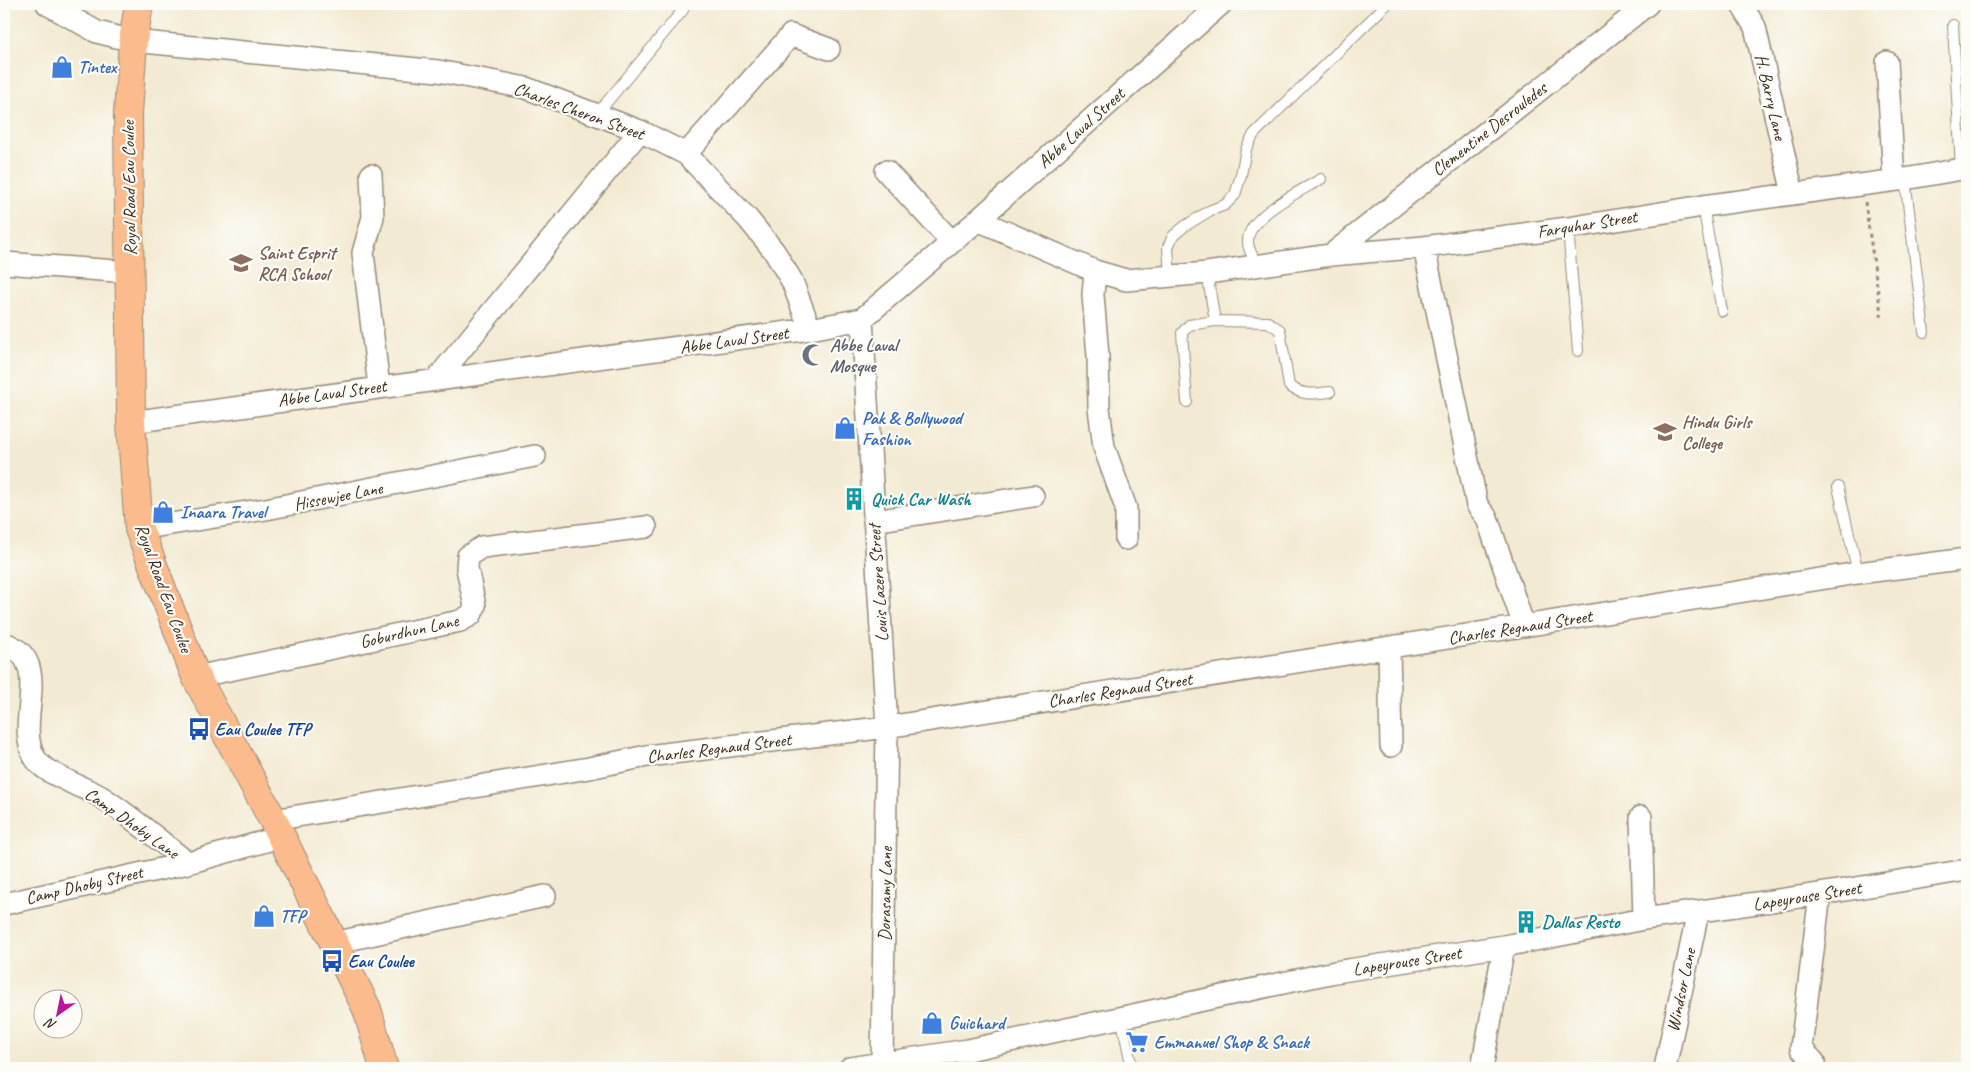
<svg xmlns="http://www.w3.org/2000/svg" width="1971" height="1072" font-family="Caveat,sans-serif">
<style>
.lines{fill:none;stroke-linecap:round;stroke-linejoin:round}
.lane-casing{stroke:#968a78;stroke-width:12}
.street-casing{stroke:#968a78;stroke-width:24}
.primary-casing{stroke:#968a78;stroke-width:30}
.path{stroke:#968a78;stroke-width:3;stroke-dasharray:4 4;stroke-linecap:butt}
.lane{stroke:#fff;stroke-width:10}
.street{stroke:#fff;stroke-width:21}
.primary{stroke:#fbbb8d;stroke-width:28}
.labels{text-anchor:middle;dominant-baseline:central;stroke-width:4.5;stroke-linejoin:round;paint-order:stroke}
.shop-label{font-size:18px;font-weight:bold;fill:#366cbe;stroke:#fdfcf7;text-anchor:start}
.street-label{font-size:18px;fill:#3b2a1e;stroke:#fdfcf7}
.education-label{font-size:18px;font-weight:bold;fill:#785e54;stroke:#fdfcf7;text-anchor:start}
.worship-label{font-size:18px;font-weight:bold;fill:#5b616d;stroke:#fdfcf7;text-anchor:start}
.culture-label{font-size:18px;font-weight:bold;fill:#0d838f;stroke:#fdfcf7;text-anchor:start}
.transit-label{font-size:18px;font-weight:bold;fill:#164399;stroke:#fdfcf7;text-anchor:start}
</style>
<rect width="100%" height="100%" fill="#fdfcf7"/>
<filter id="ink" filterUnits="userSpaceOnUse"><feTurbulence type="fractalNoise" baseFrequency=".02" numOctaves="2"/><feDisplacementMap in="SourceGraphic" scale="10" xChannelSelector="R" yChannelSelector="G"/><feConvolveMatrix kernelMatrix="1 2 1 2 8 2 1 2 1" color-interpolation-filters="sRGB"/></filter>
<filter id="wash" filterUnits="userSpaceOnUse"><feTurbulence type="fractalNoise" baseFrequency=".0096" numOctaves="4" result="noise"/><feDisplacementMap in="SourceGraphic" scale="20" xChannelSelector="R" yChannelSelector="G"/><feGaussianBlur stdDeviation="1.12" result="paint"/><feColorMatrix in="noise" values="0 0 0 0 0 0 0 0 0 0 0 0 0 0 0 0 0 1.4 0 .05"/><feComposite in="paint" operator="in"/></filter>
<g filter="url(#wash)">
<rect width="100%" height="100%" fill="#f2ead2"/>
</g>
<g filter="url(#ink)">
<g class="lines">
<defs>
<path id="lane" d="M1953 25 1961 169
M597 114 683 10
M1905 179 1924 332
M1703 206 1722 311
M1568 228 1578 351
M1258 266C1254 258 1247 249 1248 240 1249 215 1301 191 1321 179
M1207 273 1215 321 1268 322 1280 330 1289 386C1303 396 1314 394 1330 392
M1170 277 1168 247 1173 236 1185 226 1211 210 1225 205 1235 195 1241 175 1246 149 1254 134 1387 4
M1187 402 1182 333 1189 325 1215 321
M1838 487 1858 573
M1121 1017 1132 1068"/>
<path id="street" d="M47 4 97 32 133 41 438 71 526 88 640 131 686 154 748 219 774 251 792 281 810 329
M1741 4 1755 27 1793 194
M1887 62 1894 180
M686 154 791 35 829 49
M886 171 951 241
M371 175 373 217 363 253 379 387
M978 220 1095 271 1126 280 1207 273 1331 255 1424 247 1568 228 1703 206 1905 179 1967 168
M1424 247 1477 505 1487 518 1524 626
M1331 255 1648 4
M4 263 130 272
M1095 271 1093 295 1098 356 1099 408 1104 447 1126 508V539
M862 319 887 727 882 1062
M436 380 640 131
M131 422 810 329 862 319 978 220 1221 4
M874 521 1033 496
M139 529 266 509 535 456
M4 643C56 661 13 722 35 758 43 771 59 776 72 783 82 788 94 792 103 798 132 817 160 841 188 863
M1389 648 1391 746
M196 677 460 621 471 615 475 606 467 568 468 556 482 547 646 527
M1641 817 1644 919
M273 820 589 768 647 756 887 727 1858 573 1967 559
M4 904 188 863 280 837
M334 943 545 896
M850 1068 968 1050 1335 972 1504 946 1644 919 1820 894 1967 870
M1482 1068 1504 946
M1665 1068 1698 912
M1814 1068V1062L1801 1048 1820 894"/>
<path id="primary" d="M139 4 133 41 128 113 131 422 139 529 196 677 273 820 367 1009 384 1068"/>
</defs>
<use href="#lane" class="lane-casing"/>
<use href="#street" class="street-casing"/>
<use href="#primary" class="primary-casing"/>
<path class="path" d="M1865 202 1882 320"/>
<use href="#lane" class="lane"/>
<use href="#street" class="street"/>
<use href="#primary" class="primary"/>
</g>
</g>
<defs>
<symbol id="shop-bare" viewBox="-9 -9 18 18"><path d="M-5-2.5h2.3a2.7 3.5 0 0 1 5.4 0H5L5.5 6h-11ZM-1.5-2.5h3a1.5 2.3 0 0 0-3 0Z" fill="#3f7fe0" stroke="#fdfcf7" stroke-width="2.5" paint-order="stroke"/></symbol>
<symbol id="school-bare" viewBox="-9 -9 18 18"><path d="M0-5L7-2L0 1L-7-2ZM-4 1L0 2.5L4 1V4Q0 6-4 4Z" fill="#8d6e63" stroke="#fdfcf7" stroke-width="2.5" paint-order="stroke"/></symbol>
<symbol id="mosque-bare" viewBox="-9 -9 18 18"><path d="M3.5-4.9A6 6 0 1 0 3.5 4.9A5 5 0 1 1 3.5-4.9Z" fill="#6b7280" stroke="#fdfcf7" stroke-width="2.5" paint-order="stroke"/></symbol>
<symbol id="building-bare" viewBox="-9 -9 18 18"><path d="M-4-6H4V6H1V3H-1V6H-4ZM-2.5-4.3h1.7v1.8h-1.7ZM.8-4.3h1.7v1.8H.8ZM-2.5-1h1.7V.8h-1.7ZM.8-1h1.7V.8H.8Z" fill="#0f9aa8" stroke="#fdfcf7" stroke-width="2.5" paint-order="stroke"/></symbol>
<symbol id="bus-bare" viewBox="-9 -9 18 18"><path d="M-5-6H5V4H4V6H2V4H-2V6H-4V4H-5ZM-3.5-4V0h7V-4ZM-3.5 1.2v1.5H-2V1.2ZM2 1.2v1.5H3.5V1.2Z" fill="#1a4fb4" stroke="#fdfcf7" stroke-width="2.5" paint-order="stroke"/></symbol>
<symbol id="supermarket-bare" viewBox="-9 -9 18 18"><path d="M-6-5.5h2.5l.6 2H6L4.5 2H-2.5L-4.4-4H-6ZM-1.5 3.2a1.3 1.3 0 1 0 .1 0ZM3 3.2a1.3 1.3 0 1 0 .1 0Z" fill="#3f7fe0" stroke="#fdfcf7" stroke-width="2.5" paint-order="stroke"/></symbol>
</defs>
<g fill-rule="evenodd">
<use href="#shop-bare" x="46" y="51" width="32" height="32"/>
<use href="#school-bare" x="225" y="247" width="32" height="32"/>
<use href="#mosque-bare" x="797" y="339" width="32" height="32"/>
<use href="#shop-bare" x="829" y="412" width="32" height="32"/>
<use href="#school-bare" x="1649" y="416" width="32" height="32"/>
<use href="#building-bare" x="838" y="483" width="32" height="32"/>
<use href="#shop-bare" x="147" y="496" width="32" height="32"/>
<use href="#bus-bare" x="183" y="713" width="32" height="32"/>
<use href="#shop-bare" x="248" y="900" width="32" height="32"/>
<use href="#building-bare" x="1510" y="906" width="32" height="32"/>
<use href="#bus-bare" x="316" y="945" width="32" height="32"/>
<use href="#shop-bare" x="916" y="1007" width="32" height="32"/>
<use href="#supermarket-bare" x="1121" y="1026" width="32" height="32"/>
</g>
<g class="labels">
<g class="shop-label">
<text x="78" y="67">Tintex</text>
<text x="862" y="418">Pak &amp; Bollywood<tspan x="862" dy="21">Fashion</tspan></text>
<text x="180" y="512">Inaara Travel</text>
<text x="280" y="916">TFP</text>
<text x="949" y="1023">Guichard</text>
<text x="1154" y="1042">Emmanuel Shop &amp; Snack</text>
</g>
<g class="street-label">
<text transform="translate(1771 97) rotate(77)">H. Barry Lane</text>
<text transform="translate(579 111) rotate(20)">Charles Cheron Street</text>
<text transform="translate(1081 128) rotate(-42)">Abbe Laval Street</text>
<text transform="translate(1489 129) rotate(-38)">Clementine Desrouledes</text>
<text transform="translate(129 188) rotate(-91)">Royal Road Eau Coulee</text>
<text transform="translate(1587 224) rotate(-9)">Farquhar Street</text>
<text transform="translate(734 340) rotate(-8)">Abbe Laval Street</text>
<text transform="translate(332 393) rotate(-8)">Abbe Laval Street</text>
<text transform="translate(338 496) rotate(-11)">Hissewjee Lane</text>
<text transform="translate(878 583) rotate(-94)">Louis Lazere Street</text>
<text transform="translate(164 588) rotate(70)">Royal Road Eau Coulee</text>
<text transform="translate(1520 627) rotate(-9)">Charles Regnaud Street</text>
<text transform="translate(409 631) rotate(-13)">Goburdhun Lane</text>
<text transform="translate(1120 690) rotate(-9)">Charles Regnaud Street</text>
<text transform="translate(719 748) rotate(-7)">Charles Regnaud Street</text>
<text transform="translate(132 823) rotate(35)">Camp Dhoby Lane</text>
<text transform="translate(84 885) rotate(-13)">Camp Dhoby Street</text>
<text transform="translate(885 894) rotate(-89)">Dorasamy Lane</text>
<text transform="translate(1807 896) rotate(-9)">Lapeyrouse Street</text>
<text transform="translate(1407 961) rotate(-9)">Lapeyrouse Street</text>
<text transform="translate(1681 990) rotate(-78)">Windsor Lane</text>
</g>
<g class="education-label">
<text x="258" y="253">Saint Esprit<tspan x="258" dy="21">RCA School</tspan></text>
<text x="1682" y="422">Hindu Girls<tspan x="1682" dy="21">College</tspan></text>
</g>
<g class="worship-label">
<text x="830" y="345">Abbe Laval<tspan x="830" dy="21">Mosque</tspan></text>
</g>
<g class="culture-label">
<text x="871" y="499">Quick Car Wash</text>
<text x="1542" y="922">Dallas Resto</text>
</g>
<g class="transit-label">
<text x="215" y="729">Eau Coulee TFP</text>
<text x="348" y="961">Eau Coulee</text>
</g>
</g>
<rect width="1971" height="1072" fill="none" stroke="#fdfcf7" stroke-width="20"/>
<g transform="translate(58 1014) rotate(213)"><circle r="24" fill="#fdfcf7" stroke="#afa8a0"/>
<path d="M0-4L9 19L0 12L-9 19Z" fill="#b5179e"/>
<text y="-8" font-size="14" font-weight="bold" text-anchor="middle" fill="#3b2a1e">N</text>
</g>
</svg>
